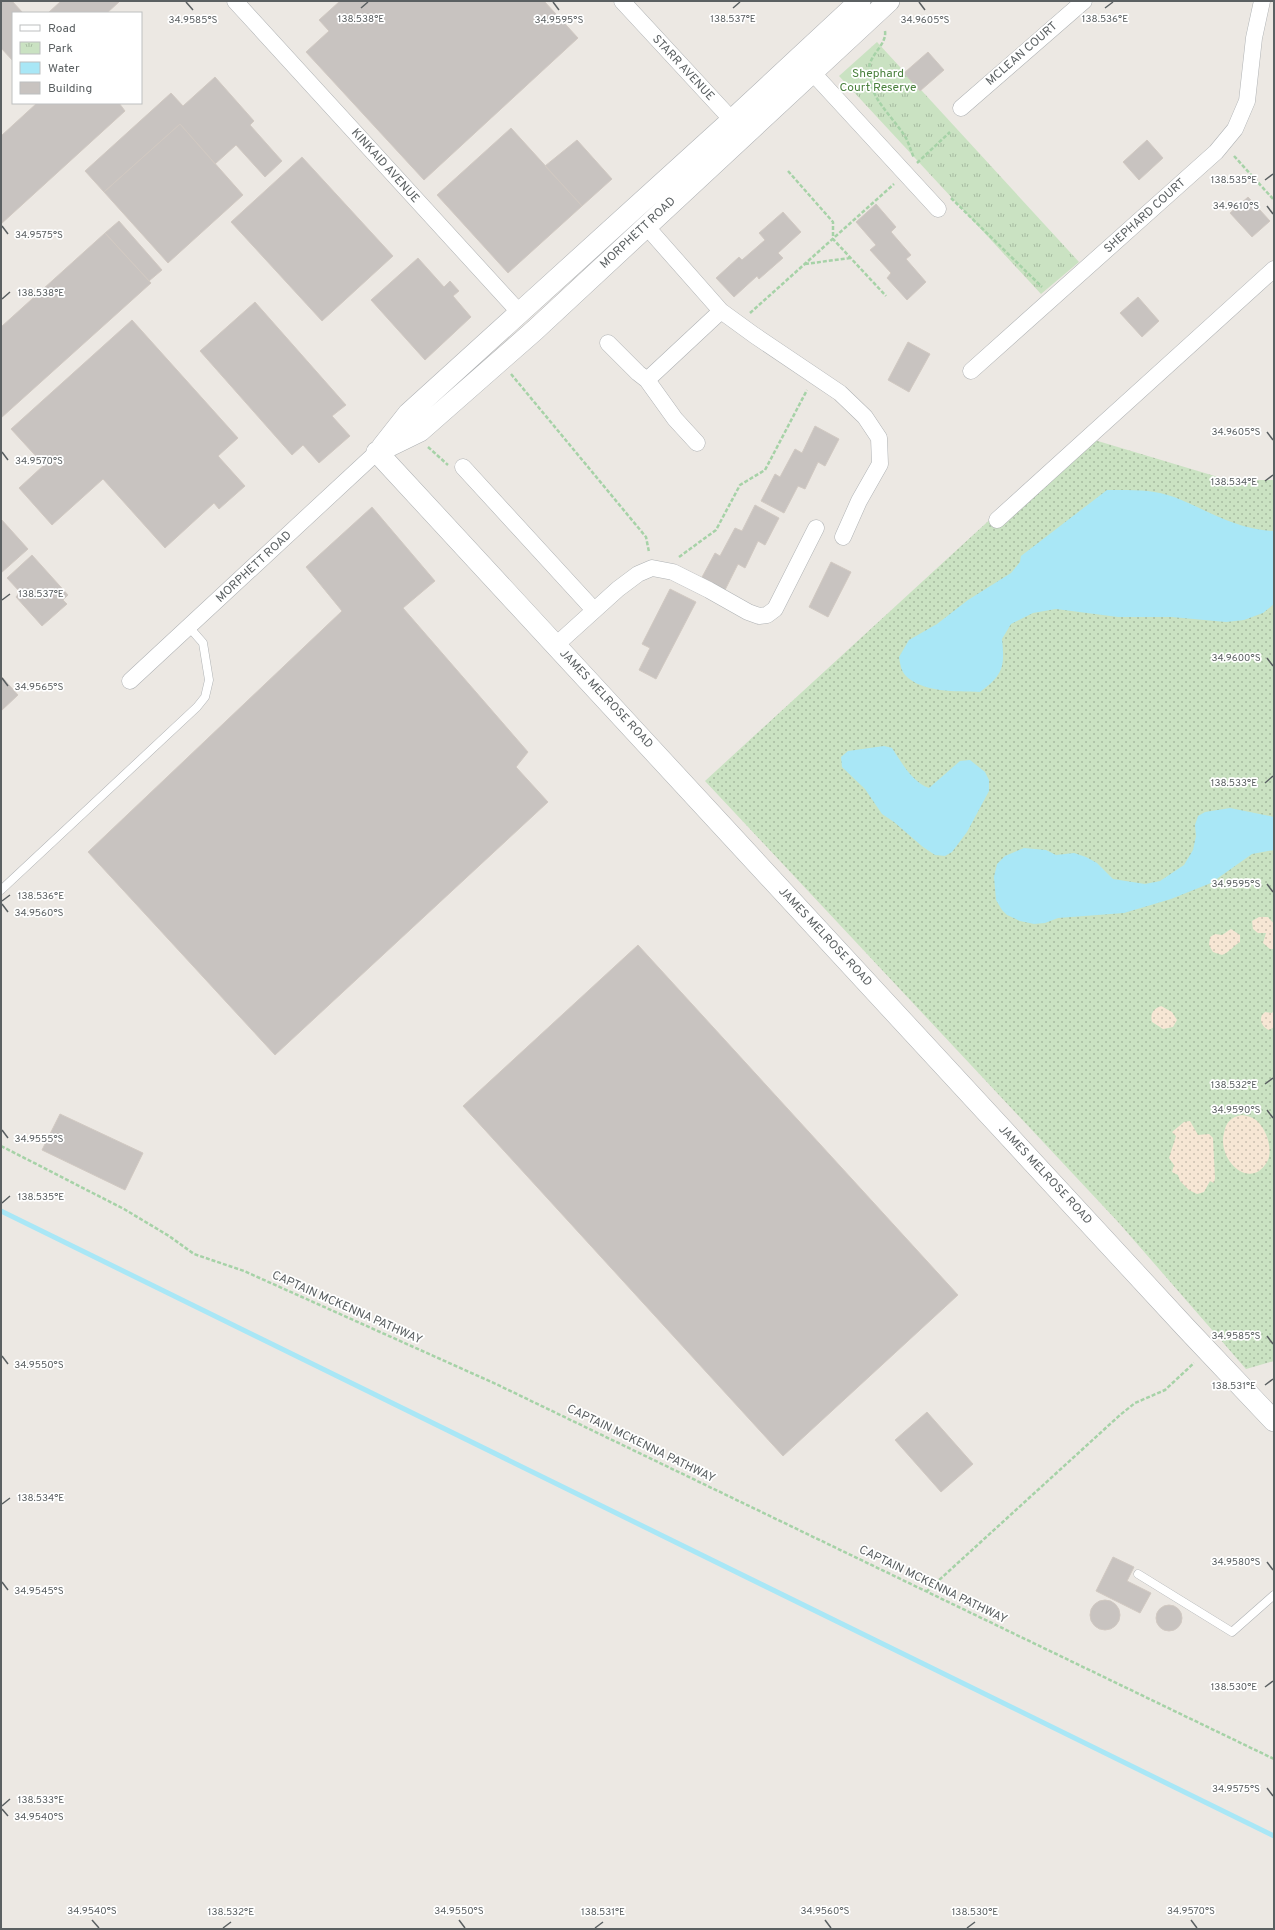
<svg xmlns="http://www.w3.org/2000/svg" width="1275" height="1930" font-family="Overpass,sans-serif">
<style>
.grass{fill:url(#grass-dots)}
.sand{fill:url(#sand-dots)}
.park{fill:url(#park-tufts)}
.water{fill:#a9e7f6}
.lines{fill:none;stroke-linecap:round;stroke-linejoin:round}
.stream{stroke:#a9e7f6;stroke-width:5}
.building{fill:#c8c3c0;stroke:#d1c9c2}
.service-casing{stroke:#afb2b4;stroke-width:9}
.minor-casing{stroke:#afb2b4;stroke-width:17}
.tertiary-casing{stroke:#afb2b4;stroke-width:22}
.path{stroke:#a6d2a7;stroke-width:2.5;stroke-dasharray:4 2;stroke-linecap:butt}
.service{stroke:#fff;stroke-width:8}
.minor{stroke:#fff;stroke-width:16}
.tertiary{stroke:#fff;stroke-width:21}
.ticks{fill:none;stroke:#5b6062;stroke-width:1.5}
.labels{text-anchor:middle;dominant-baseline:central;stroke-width:3.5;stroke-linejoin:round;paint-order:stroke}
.street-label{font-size:12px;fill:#5b6062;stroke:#fff}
.park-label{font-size:12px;fill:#4a803d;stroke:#fff}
.ticks-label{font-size:10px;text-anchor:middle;fill:#5b6062;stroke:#fff;stroke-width:3.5;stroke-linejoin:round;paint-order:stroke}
</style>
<defs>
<pattern id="grass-dots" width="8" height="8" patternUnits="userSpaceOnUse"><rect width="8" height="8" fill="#cae2c2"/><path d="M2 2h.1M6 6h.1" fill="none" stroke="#a7bba1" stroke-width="1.8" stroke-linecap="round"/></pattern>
<pattern id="sand-dots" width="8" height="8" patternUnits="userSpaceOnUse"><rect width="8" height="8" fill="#f6e6d4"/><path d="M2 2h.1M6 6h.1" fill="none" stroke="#cabeaf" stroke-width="1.8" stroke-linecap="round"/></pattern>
<pattern id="park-tufts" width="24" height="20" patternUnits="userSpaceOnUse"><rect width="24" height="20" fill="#cae2c2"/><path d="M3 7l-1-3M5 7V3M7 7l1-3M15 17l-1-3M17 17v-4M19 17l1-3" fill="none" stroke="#a7bba1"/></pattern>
</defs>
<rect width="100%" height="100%" fill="#ece8e3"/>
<path class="grass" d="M1081 436 1228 480H1274V1361L1246 1369 1119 1223 705 781Z"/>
<path class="sand" d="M1259 917H1268L1274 924V949H1270L1263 943 1266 933H1258L1253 929 1252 921Z
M1231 929 1240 935V942C1233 946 1230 952 1222 955L1213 952 1209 945 1210 937 1215 934 1222 935Z
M1161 1006 1172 1012 1177 1020 1173 1027 1163 1029 1152 1022C1150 1014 1153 1009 1161 1006Z
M1274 1010V1027L1269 1030C1263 1028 1259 1021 1262 1015L1265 1012 1272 1013Z
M1242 1115C1247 1116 1252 1117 1256 1120 1266 1128 1274 1150 1267 1162 1250 1191 1217 1160 1224 1133 1226 1122 1231 1117 1242 1115Z
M1190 1121 1198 1135 1209 1134 1213 1138 1215 1178 1214 1183 1210 1181 1204 1192 1197 1194 1189 1190 1180 1181 1178 1175 1172 1172 1174 1165 1169 1158 1176 1136 1172 1132 1184 1122Z"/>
<path class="park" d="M877 42 1079 262 1041 294 839 76Z"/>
<path class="water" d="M1107 490C1129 490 1153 489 1174 497 1207 510 1237 530 1274 531V604L1263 613 1244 620 1226 622 1172 617H1118L1056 609 1033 613 1011 624 1002 639C1005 667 1003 675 980 692 956 691 922 693 905 675 901 670 900 663 899 657L909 640 937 624 968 600 1011 573 1020 562 1021 556Z
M884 746 892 748C902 763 912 782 929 788L960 761 970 760 985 772 989 780V791L967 832 952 852 945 856 935 855 923 847 894 822 882 814 865 789 842 767 841 757 848 751Z
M1230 808 1274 817V850L1252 854 1211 883 1171 899 1124 913 1058 918 1045 923 1034 924 1020 921 1007 915 1002 910 996 900 994 877 997 864 1005 856 1024 848 1046 850 1056 855 1074 853 1086 857 1097 863 1113 879 1145 884 1160 881 1184 865 1193 850 1196 836 1195 825 1198 816 1205 812Z"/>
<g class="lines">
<path class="stream" d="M1 1211 1274 1836"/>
</g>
<path class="building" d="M1 1H12L23 13H13V61L1 48Z
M61 1H120L107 13H48Z
M340 1H544L578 38 424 180 306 52 329 31 319 20Z
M928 52 944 70 920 91 904 73Z
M215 77 254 121 250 125 282 161 265 177 236 145 215 164 180 124 104 192 85 171 171 93 183 106Z
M37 103H119L125 111 1 224V136Z
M180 124 243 195 168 263 104 192Z
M511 128 582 206 508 273 437 195Z
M577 140 612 179 582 206 545 166Z
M1147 140 1163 158 1139 180 1123 162Z
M302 157 393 256 322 321 231 222Z
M1248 197 1270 221 1252 237 1230 213Z
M876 204 896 227 891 232 911 255 906 259 926 282 907 300 887 278 891 273 870 250 876 245 856 222Z
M783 212 801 232 778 253 783 258 759 279 757 276 734 297 716 278 739 257 742 260 765 240 759 233Z
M119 221 162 270 149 281 105 233Z
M105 233 151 283 1 418V327Z
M418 258 444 287 450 281 459 291 453 296 471 317 425 360 371 300Z
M1138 297 1159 321 1142 337 1120 313Z
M255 302 346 405 332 416 350 436 319 463 303 445 292 455 200 351Z
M132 320 238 438 218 456 245 486 219 509 214 503 165 548 103 479 52 525 19 488 44 465 11 429Z
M908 342 930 354 909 392 888 380Z
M815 426 839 439 825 466 818 462 805 489 798 486 784 513 761 501 775 474 780 477 795 449 802 453Z
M755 505 779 518 765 545 758 541 745 568 738 564 724 592 701 579 715 553 720 556 735 528 742 531Z
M372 507 435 581 403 608 528 752 516 767 548 802 275 1055 88 852 342 611 306 567Z
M1 519 28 549 1 573Z
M32 555 68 595 63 600 67 604 42 626 16 597 20 592 7 578Z
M831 562 851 572 828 617 809 607Z
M670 589 696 602 656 679 639 670 650 648 642 644Z
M1 676 18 695 1 711Z
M638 945 958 1295 783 1456 463 1106Z
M60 1114 143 1153 125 1190 42 1150Z
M927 1412 973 1464 941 1492 895 1440Z
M1113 1557 1134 1567 1127 1581 1151 1593 1140 1613 1096 1591Z
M1090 1615a15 15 0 1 1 30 0a15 15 0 1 1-30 0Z
M1156 1618a13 13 0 1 1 26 0a13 13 0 1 1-26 0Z"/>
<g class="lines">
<defs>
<path id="service" d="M1 890 197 707 205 697 209 680 203 643 189 627
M1138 1574 1232 1632 1274 1595"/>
<path id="minor" d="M235 1 519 312
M622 1 732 120
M812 72 938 209
M961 108 1084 1
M646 226 721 311 754 335 840 393 865 417 879 438 880 464 859 501 843 537
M608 343 638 373 647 380 675 419 697 443
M971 371 1216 152 1235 129 1247 101 1254 38 1262 1
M647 380 721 311
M463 467 594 610
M997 520 1274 269
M556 645 618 589 638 574 652 568 673 572 709 590 748 612 759 616 767 615 775 609 816 528
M130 681 377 452"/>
<path id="tertiary" d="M382 447 408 414 732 120 860 1
M377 452 1186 1328 1274 1421
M377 452 420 431 535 330 889 1"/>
</defs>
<use href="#service" class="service-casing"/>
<use href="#minor" class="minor-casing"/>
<use href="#tertiary" class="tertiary-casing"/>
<path class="path" d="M885 31C887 45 869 55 869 69 868 98 892 115 906 138 909 144 911 151 914 158
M1234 156 1274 200
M917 163 950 132
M788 171 833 222V239L886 296
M951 198 1042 287
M805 264 850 258
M750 313 894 184
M511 374 646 537 649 552
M428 447 448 465
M679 557 716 530 740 485 765 470 807 390
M1 1146 124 1209 169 1236 194 1254 244 1271 496 1384 1274 1759
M926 1592 1120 1415 1135 1403 1165 1390 1194 1363"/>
<use href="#service" class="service"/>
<use href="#minor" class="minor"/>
<use href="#tertiary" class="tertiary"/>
</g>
<path class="ticks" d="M186 2 193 10M553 2 559 10M919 2 925 10M361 8 368 2M733 8 740 2M1105 8 1113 2M1265 180 1273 174M1267 206 1273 214M2 226 8 234M2 299 10 292M1267 432 1273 440M2 452 8 460M1265 481 1273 475M2 600 10 594M1267 658 1273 666M2 678 8 686M1265 783 1273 776M1267 884 1273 892M2 901 10 895M2 904 8 912M1265 1084 1273 1078M1267 1110 1273 1118M2 1130 8 1138M2 1203 10 1196M1267 1336 1273 1344M2 1356 8 1364M1265 1385 1273 1379M2 1504 10 1498M1267 1562 1273 1570M2 1582 8 1590M1265 1687 1273 1681M1267 1788 1273 1796M2 1806 10 1799M2 1809 8 1816M92 1920 99 1928M459 1920 465 1928M825 1920 831 1928M1191 1920 1197 1928M223 1928 231 1922M595 1928 603 1922M967 1928 975 1922"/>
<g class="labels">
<g class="street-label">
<text transform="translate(1022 54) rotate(-41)">MCLEAN COURT</text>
<text transform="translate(683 68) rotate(47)">STARR AVENUE</text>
<text transform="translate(385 166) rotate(48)">KINKAID AVENUE</text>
<text transform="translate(1145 216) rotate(-42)">SHEPHARD COURT</text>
<text transform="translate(638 233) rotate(-43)">MORPHETT ROAD</text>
<text transform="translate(254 567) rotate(-43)">MORPHETT ROAD</text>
<text transform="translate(606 699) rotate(47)">JAMES MELROSE ROAD</text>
<text transform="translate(825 937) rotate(47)">JAMES MELROSE ROAD</text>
<text transform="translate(1045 1175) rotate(47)">JAMES MELROSE ROAD</text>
<text transform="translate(347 1308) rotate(24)">CAPTAIN MCKENNA PATHWAY</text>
<text transform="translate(641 1444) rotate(26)">CAPTAIN MCKENNA PATHWAY</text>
<text transform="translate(933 1585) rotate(26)">CAPTAIN MCKENNA PATHWAY</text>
</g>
<g class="park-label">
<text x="878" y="74">Shephard<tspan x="878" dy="14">Court Reserve</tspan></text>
</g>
</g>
<g class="ticks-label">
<text x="361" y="22">138.538°E</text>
<text x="733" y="22">138.537°E</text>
<text x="1105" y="22">138.536°E</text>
<text x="193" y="23">34.9585°S</text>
<text x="559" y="23">34.9595°S</text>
<text x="925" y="23">34.9605°S</text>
<text x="1234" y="183">138.535°E</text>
<text x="1236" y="209">34.9610°S</text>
<text x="39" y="238">34.9575°S</text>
<text x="41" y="296">138.538°E</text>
<text x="1236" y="435">34.9605°S</text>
<text x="39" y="464">34.9570°S</text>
<text x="1234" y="485">138.534°E</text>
<text x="41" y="597">138.537°E</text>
<text x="1236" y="661">34.9600°S</text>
<text x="39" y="690">34.9565°S</text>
<text x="1234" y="786">138.533°E</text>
<text x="1236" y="887">34.9595°S</text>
<text x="41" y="899">138.536°E</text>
<text x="39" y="916">34.9560°S</text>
<text x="1234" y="1088">138.532°E</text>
<text x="1236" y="1113">34.9590°S</text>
<text x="39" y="1142">34.9555°S</text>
<text x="41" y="1200">138.535°E</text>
<text x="1236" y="1339">34.9585°S</text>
<text x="39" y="1368">34.9550°S</text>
<text x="1234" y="1389">138.531°E</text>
<text x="41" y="1501">138.534°E</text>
<text x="1236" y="1565">34.9580°S</text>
<text x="39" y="1594">34.9545°S</text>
<text x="1234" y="1690">138.530°E</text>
<text x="1236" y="1792">34.9575°S</text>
<text x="41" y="1803">138.533°E</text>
<text x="39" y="1820">34.9540°S</text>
<text x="92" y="1914">34.9540°S</text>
<text x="459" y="1914">34.9550°S</text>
<text x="825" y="1914">34.9560°S</text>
<text x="1191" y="1914">34.9570°S</text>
<text x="231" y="1915">138.532°E</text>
<text x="603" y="1915">138.531°E</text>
<text x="975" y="1915">138.530°E</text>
</g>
<rect width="1275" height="1930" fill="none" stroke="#5b6062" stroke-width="4"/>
<rect x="12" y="12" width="130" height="92" fill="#ffffff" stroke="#bdbfc0"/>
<rect x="20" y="25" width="20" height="6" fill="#ffffff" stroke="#bdbfc0"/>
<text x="48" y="32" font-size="12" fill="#5b6062">Road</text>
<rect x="20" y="42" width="20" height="12" fill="url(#park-tufts)" stroke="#bdbfc0"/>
<text x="48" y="52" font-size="12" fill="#5b6062">Park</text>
<rect x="20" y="62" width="20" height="12" fill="#a9e7f6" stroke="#bdbfc0"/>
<text x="48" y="72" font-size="12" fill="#5b6062">Water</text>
<rect x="20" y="82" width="20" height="12" fill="#c8c3c0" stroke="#bdbfc0"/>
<text x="48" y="92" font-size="12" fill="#5b6062">Building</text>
</svg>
